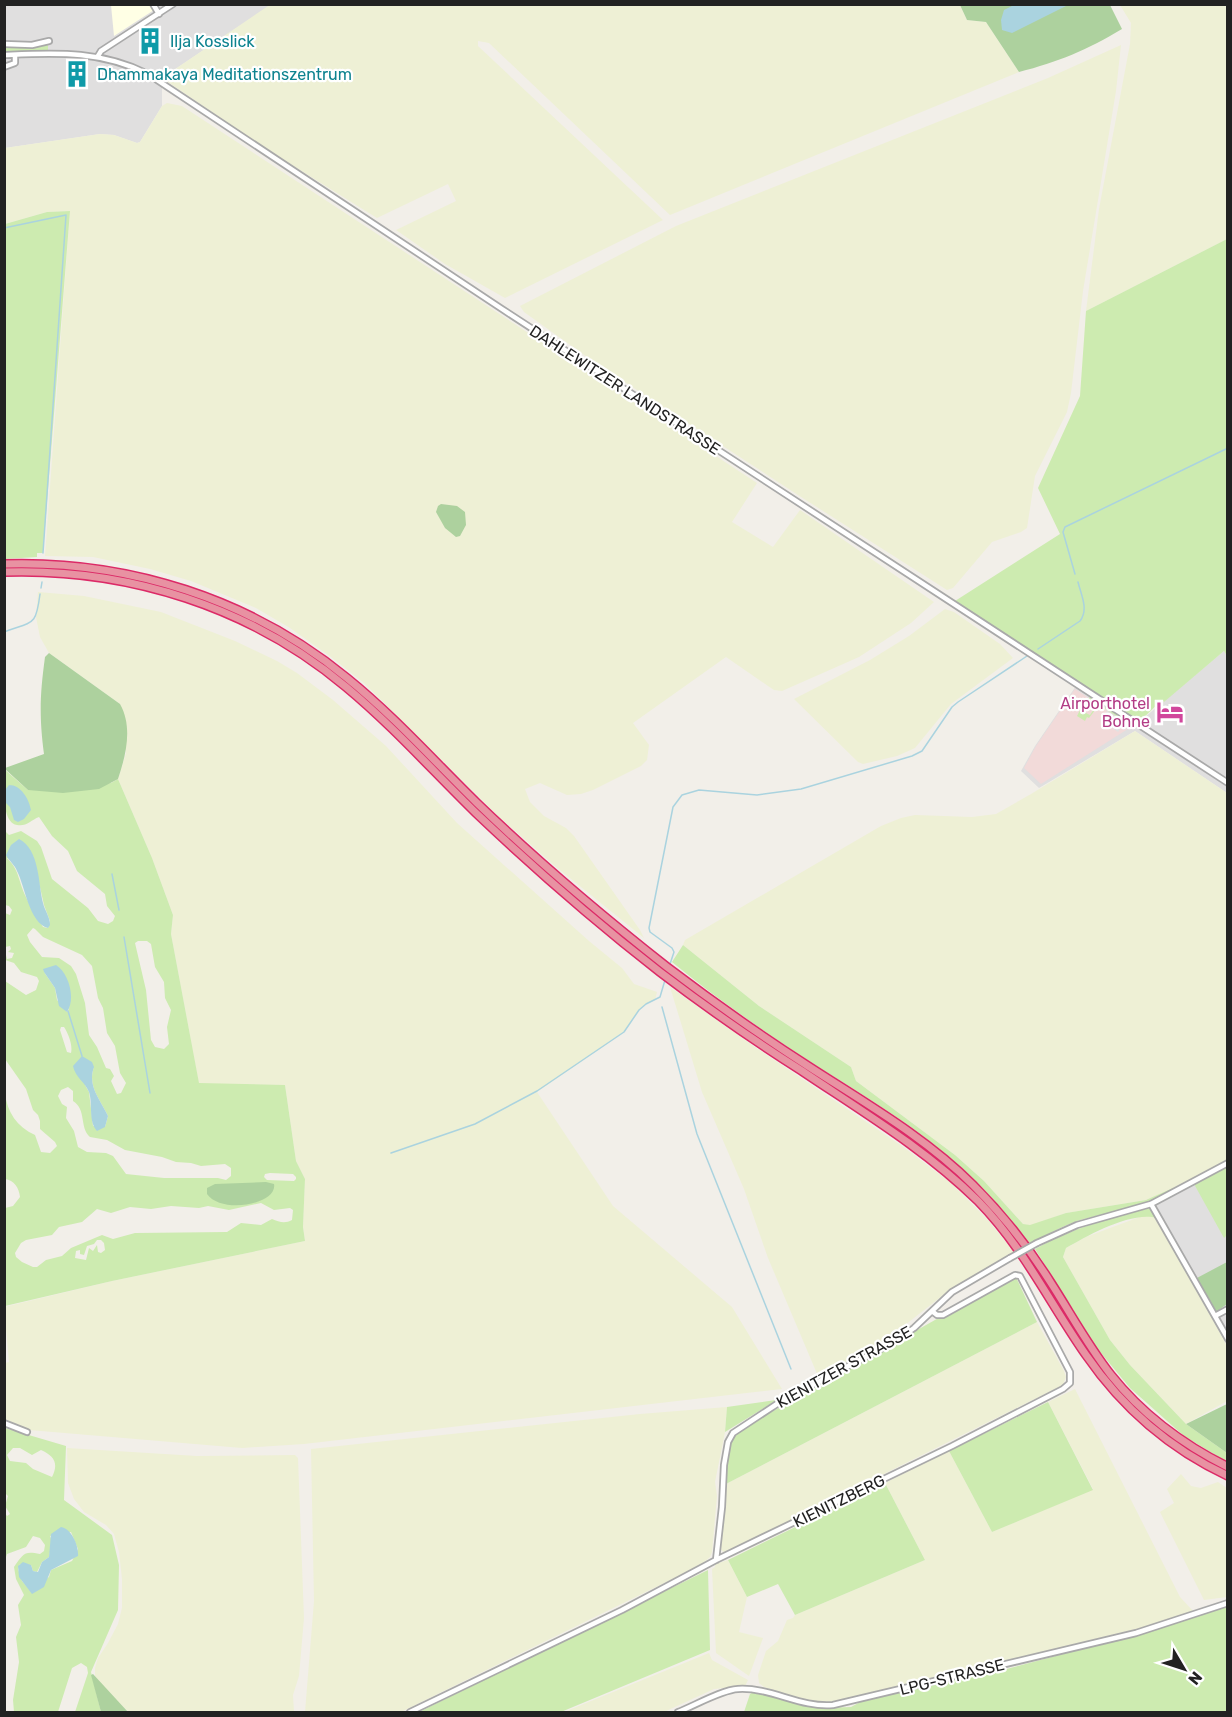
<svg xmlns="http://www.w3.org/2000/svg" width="1232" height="1717" font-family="Rubik,sans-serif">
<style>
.residential{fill:#e0dfdf}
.commercial{fill:#f2dad9}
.education{fill:#ffffe5}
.farmland{fill:#eef0d5}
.grass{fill:#cdebb0;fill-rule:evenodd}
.forest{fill:#add19e}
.parking{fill:#e2e2e2}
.water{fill:#aad3df}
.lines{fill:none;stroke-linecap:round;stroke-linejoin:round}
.stream{stroke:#aad3df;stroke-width:1.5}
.minor-casing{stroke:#a9a9a9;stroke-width:8}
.highway-casing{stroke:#dc2a67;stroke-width:10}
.minor{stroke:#fff;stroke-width:4.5}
.highway{stroke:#e892a2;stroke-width:7}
.minor-bridge-casing{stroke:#a9a9a9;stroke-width:8;stroke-linecap:butt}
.minor-bridge{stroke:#fff;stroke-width:4.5}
.labels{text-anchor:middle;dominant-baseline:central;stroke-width:4.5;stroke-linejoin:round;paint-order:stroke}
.culture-label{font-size:16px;fill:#0d838f;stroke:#fff;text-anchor:start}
.street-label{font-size:16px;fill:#222;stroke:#fff}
.hotel-label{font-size:16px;fill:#b23c85;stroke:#fff;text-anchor:end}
</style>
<rect width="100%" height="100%" fill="#f2efe9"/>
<path class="residential" d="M5 5H271L162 78V106L140 142 137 143 114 135 100 134 5 148Z
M1224 651 1227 656V793L1135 731 1039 788 1021 771 1035 746 1076 686 1084 691 1087 688 1139 722Z
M1227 1160V1346L1146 1200 1173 1189Z"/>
<path class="commercial" d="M1075 689 1131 727 1041 784 1024 768 1036 746Z"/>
<path class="education" d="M111 5H151L154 10 114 36Z"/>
<path class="farmland" d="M271 4 960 5 967 20 986 22 1019 72 670 215 489 43 478 41V46L663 220 505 298 445 264 396 230 456 201 448 184 377 218 263 147 162 78Z
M1120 5H1227V239L1086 311 1099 209 1130 44 1131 23Z
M1121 45 1116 91 1083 291 1071 393 1067 412 1035 476 1027 528 1021 532 992 542 953 588 947 590 798 495 594 362 524 312 520 306 676 226 1048 78Z
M167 103 182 106 757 483 732 522 773 547 800 510 934 602 911 623 859 657 782 691 774 690 768 686 726 657 633 723 649 745 647 760 641 766 593 790 581 794 567 795 540 783 525 789 530 802 544 816 566 828 574 836 640 930 644 938 555 866 498 816 364 683 331 657 290 628 256 608 191 581 150 569 93 557 45 556 70 211 47 212 5 224V148L100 134 114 135 137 143 140 142 162 106Z
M38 592 84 596 161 612 235 641 277 661 297 673 333 700 386 746 457 823 589 941 622 968 634 984 657 992 655 1000 646 1004 639 1010 624 1032 537 1092 613 1206 732 1307 782 1389 304 1444 242 1448 29 1430 5 1419V1363L9 1362 4 1307 112 1281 305 1241 303 1227 305 1179 296 1161 285 1085 199 1084 171 934 173 915 152 858 118 779 126 753 120 704 49 653 40 637 36 617Z
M945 609 954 612 1000 644 1013 658 951 704 915 748 897 756 863 764 858 762 794 699 870 660 909 636Z
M1135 731 1227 793V1160L1172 1190 1146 1200 1066 1213 1030 1226 1023 1224 984 1181 955 1155 856 1081 851 1067 759 1006 683 945 685 940 881 826 901 818 915 815 972 817 996 814 1031 794Z
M670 987 755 1047 902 1146 951 1183 988 1220 1014 1252 951 1289 882 1343 818 1376 768 1258 744 1189 702 1092Z
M1145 1215 1157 1218 1227 1346V1401L1186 1424 1130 1365 1110 1340 1063 1257 1066 1248 1086 1237Z
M1037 1322 1064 1371 1066 1377 1063 1385 725 1553 719 1548 724 1485Z
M1075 1389 1180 1597 1193 1611 1140 1628 833 1702 804 1701 764 1687 759 1683 758 1675 766 1651 778 1641 787 1620 793 1618 795 1615 925 1560 885 1483 949 1451 992 1532 1093 1489 1048 1402Z
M727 1407 725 1432 715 1482 717 1496 712 1552 710 1557 701 1565 401 1712H305L314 1601 311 1449 640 1414Z
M67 1448 197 1456 295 1455 298 1458 304 1618 299 1676 293 1695 294 1712H128L101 1684 95 1676V1668L98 1658 108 1643 118 1624 122 1608V1579L119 1552 114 1534 106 1525 84 1512 74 1499 68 1483Z
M1181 1474 1191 1486 1201 1488 1218 1482 1227 1488V1597L1204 1600 1160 1512 1174 1503 1167 1489Z
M728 1560 747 1597 739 1632 763 1638 749 1676 716 1653 712 1569 715 1567V1564Z
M709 1653 712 1660 748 1680 745 1686 714 1689 664 1712H564Z"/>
<path class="grass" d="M48 42V51L5 52 4 46 23 47Z
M70 211 43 553H37V557L5 559V224L47 212Z
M1227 239V656L1224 651 1164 702 1162 700 1139 722 1113 705 1115 701 1110 698 1106 700 955 601 1060 534 1038 488 1080 396 1086 311Z
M1091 696 1132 723V726L1099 705 1089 718 1087 717 1085 721 1077 716 1080 710 1090 715 1096 706 1087 700Z
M4 769 28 790 111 783 118 779 152 858 173 915 171 934 199 1083 285 1085 296 1161 305 1179 303 1227 305 1241 112 1281 5 1306V1208L13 1206 20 1197C19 1188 14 1180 5 1179V1093C7 1112 17 1127 35 1135L41 1152 50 1153 57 1146 55 1142 40 1129V1121L38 1115 33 1110 26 1089 5 1059V981L26 995 36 990 39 981 37 977 21 972 14 963 5 960V951L7 959 12 958 14 953 8 952 11 949 10 946 5 947V913L10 915 12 910 9 906 5 905V831L9 835 21 831 37 841 41 847 52 879 88 908 98 921 108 924 113 921 115 916 107 906 105 894 77 871 68 851 52 836 39 817C31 820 26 827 17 825 0 822 5 783 4 769ZM33 856 44 905 50 921 48 928 43 927C37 917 30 907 26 897 18 881 20 871 7 858ZM33 928 35 929 43 937 82 955 92 966 98 998 103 1008 107 1033 115 1046 120 1073 126 1083 121 1093 117 1094 111 1081 114 1076 110 1069 106 1068 97 1047 89 1035 85 1003 76 974 71 966 59 958 42 957 30 942 27 935ZM138 941H147L151 944 155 967 164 982 165 998 171 1010 167 1027 169 1044 164 1049 155 1047 151 1040 146 990 135 943ZM44 972 70 992 69 1009 67 1012 57 1000 55 988ZM61 1027H64C68 1033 73 1045 71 1053L67 1052 60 1030ZM94 1067C87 1086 100 1099 108 1116L105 1127 93 1126 89 1092 85 1085ZM68 1087 73 1091V1101C87 1110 79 1127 90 1137L107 1140 125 1150 162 1157 176 1162 191 1163 201 1166 225 1164 231 1168V1176L226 1180 218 1178H164L126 1174 113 1156 106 1153 87 1152 78 1147 74 1131 66 1118 67 1107 62 1104 58 1096 61 1090ZM270 1173 293 1174 296 1177V1179L294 1181 267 1180 264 1177 265 1174ZM261 1203 274 1210 290 1208 293 1210 292 1220C285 1224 279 1222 272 1219L261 1225 241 1223 227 1232 135 1233 113 1239 102 1235 71 1248 62 1256 46 1260 37 1267H33L22 1262 16 1257 15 1253 21 1243 26 1240 52 1235 59 1227 82 1222 97 1209 111 1213 130 1207 151 1209 171 1206 199 1208 208 1206 229 1210ZM97 1240H101L104 1243 105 1250 101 1253 98 1252 97 1245 93 1251 89 1248 86 1260 75 1258 76 1251 80 1250V1254L84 1255 87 1246 94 1244Z
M683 945 759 1006 851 1067 856 1081 955 1155 984 1181 1023 1224 1030 1225 1066 1213 1146 1200 1173 1188C1148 1211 1107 1211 1077 1221 1060 1227 1045 1236 1030 1244 1004 1210 976 1178 942 1151 900 1116 852 1089 806 1059 760 1029 715 997 672 962Z
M1227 1165V1235L1224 1238 1194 1184Z
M1151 1208 1157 1218C1131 1211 1089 1235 1066 1248L1063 1257 1110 1340 1130 1365 1186 1424 1227 1453V1462L1184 1436 1130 1388 1096 1347 1035 1249C1071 1229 1110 1217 1151 1208Z
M1015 1275 1037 1322 724 1485 728 1443 736 1432Z
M776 1400H777L725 1432 727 1407Z
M1048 1402 1093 1490 992 1532 949 1451Z
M5 1428 66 1446 64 1500 112 1535 119 1565 118 1610 91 1672 101 1712H75L88 1673 87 1667 81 1663 72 1668 58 1712H14L13 1700 19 1662 16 1637 21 1625 18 1605 24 1595 16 1579 14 1567C24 1553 24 1551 40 1554L44 1551 45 1545 40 1538 33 1536 26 1547 7 1554 5 1560V1513L7 1516 10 1514 5 1506 8 1496 5 1493ZM13 1448H20L32 1455 41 1450C54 1456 59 1463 52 1477L33 1469 26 1463 10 1461 7 1455ZM71 1532 78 1549 72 1561 51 1570 49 1577 29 1589 22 1581 18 1569 20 1564 31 1565 33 1571 37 1572 42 1562 49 1557 52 1541 50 1536Z
M885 1483 925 1560 795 1615 778 1584 747 1597 728 1560Z
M708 1570 710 1650 561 1712H419Z
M1227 1606V1712H744L750 1694 755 1691 799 1704 823 1708 851 1707 864 1700 987 1671H999L1142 1633Z"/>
<path class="forest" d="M960 5H1110L1122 29C1087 50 1058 62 1019 72L986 22 967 20Z
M441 504 457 506 465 512 466 525 460 536 456 537 445 528 436 512 438 506Z
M49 653 120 704C133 727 126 755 118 779L99 789 63 793 28 790 5 769V768L44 754C39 716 40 694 45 657Z
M266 1182 274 1184C278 1204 222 1215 207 1194V1188L215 1184Z
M1227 1262V1304L1216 1312 1195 1279Z
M1227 1404V1453L1186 1424Z
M93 1674 128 1712H101L91 1675Z"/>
<path class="parking" d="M1107 711 1130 727 1124 730 1121 728 1118 732 1100 720Z"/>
<path class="water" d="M1014 5V4L1068 5 1012 33 1002 30 1001 20 1004 10Z
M9 785C21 785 29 799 31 810L24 819 18 822 14 820 10 807 5 802V790Z
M19 839C40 850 38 883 43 903 45 911 50 917 50 925L48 928C29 923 25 886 17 871 15 865 9 861 6 855L11 845Z
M56 965C69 973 76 999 67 1012L59 1006 55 988 44 972 43 969Z
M82 1056 92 1062 94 1067C87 1086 100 1099 108 1116L105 1127 97 1131C88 1121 93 1104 89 1092 85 1082 75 1077 73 1066Z
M61 1527C72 1529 79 1546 78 1556L51 1570 44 1587 32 1594 19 1577 18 1566 23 1562 31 1565 33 1571 38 1572 42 1562 49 1557 51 1534Z"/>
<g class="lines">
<path class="stream" d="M4 228 66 215 43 553
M1075 574 1063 532 1065 527 1228 448
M41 588 42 582
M4 632C34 621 36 626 40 594
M1038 649 1080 621C1089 609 1081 595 1078 582
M112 874 119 910
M124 937 150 1093
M669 967 674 952 672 948 650 932 649 928 673 807 682 795 699 790 757 795 801 789 912 756 922 751 952 707 958 702 1027 656
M662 1007 697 1134 791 1369
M68 1011 82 1056
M391 1153 475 1124 537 1091 624 1032 639 1010 646 1004 660 997 665 980"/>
<defs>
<path id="minor" d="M153 4 159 14
M4 44 32 45 49 41
M4 55C56 53 100 50 148 74L502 309 1228 783
M98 56 101 51 173 4
M4 67 15 63V55
M1151 1204 1228 1339
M1037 1243 1077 1225 1151 1204 1228 1163
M1215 1316 1228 1309
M4 1423 27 1432
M716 1560 722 1507 724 1465 728 1442 733 1433 780 1402 894 1342 914 1328 952 1292 1010 1258
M410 1712 622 1610 716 1560 952 1446 1063 1389 1070 1383V1372L1020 1276 1015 1275 943 1315H937L932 1311
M678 1712C694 1706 721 1690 738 1689 771 1687 800 1708 833 1705L1136 1633 1228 1603"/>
<path id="highway" d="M4 564C128 560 251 599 347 678 394 716 434 761 477 803 537 861 601 915 667 967 713 1002 760 1035 808 1066 865 1103 925 1137 973 1185 1003 1215 1029 1248 1051 1283 1071 1314 1088 1346 1111 1375 1142 1414 1184 1445 1228 1467
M4 572C128 568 251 607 346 687 393 726 433 771 476 813 535 869 596 922 660 972 706 1007 753 1040 802 1071 863 1112 925 1149 978 1201 1024 1248 1049 1302 1086 1355 1122 1407 1170 1449 1228 1476"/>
</defs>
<use href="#minor" class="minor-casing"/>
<use href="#highway" class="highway-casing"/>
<use href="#minor" class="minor"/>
<use href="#highway" class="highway"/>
<defs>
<path id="minor-bridge" d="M1010 1258 1037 1243"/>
</defs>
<use href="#minor-bridge" class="minor-bridge-casing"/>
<use href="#minor-bridge" class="minor-bridge"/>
</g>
<defs>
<symbol id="building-bare" viewBox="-9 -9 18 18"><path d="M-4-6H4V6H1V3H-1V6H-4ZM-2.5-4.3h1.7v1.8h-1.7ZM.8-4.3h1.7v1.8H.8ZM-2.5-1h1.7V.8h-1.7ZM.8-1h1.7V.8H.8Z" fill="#0f9aa8" stroke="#fff" stroke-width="2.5" paint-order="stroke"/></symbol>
<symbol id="hotel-bare" viewBox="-9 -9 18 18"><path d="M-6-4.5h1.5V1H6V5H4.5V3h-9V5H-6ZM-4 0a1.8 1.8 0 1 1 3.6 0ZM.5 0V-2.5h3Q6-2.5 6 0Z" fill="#d1479c" stroke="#fff" stroke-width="2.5" paint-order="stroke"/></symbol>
</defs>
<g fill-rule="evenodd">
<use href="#building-bare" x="131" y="22" width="38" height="38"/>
<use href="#building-bare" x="58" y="55" width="38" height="38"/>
<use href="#hotel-bare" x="1151" y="693" width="38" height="38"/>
</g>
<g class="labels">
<g class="culture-label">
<text x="170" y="41">Ilja Kosslick</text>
<text x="97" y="74">Dhammakaya Meditationszentrum</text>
</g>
<g class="street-label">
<text transform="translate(625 390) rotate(33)">DAHLEWITZER LANDSTRASSE</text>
<text transform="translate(844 1367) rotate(-29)">KIENITZER STRASSE</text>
<text transform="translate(839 1501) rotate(-26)">KIENITZBERG</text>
<text transform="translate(952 1677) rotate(-14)">LPG-STRASSE</text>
</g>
<g class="hotel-label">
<text x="1150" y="703">Airporthotel<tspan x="1150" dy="18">Bohne</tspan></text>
</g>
</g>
<rect width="1232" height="1717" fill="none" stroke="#222222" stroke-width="12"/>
<g transform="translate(1184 1669) rotate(129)" stroke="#ffffff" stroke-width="4.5" paint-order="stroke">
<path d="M0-4.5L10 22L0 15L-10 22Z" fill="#222222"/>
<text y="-9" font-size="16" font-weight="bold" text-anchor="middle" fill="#222222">N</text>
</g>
</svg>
